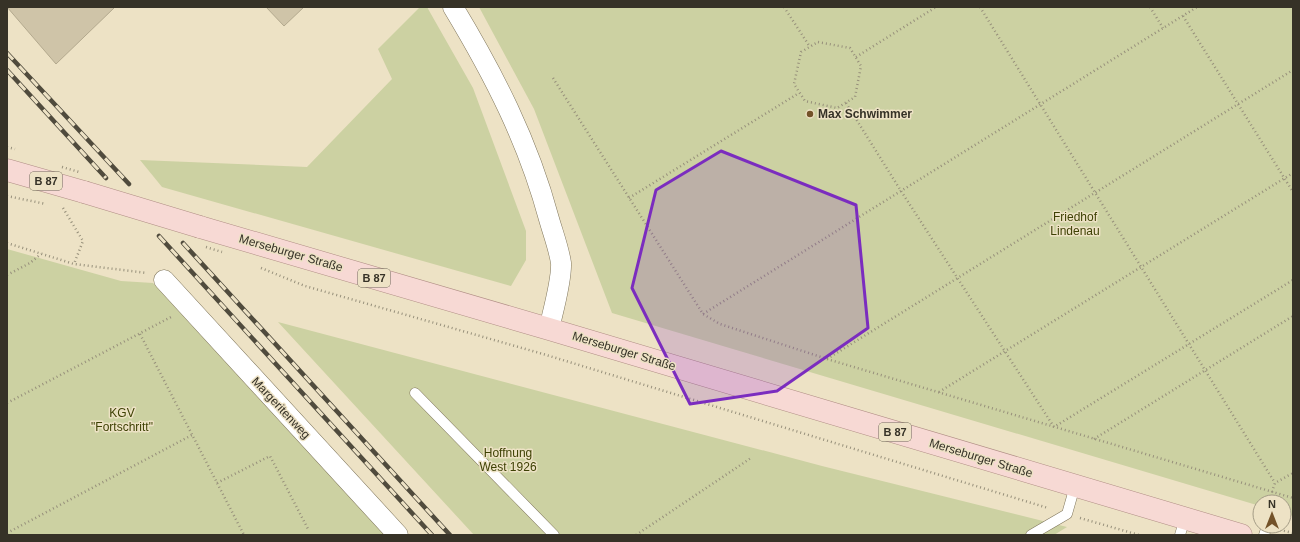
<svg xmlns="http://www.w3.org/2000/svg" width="1300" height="542" font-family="Helvetica,sans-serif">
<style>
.green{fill:#ccd1a2}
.building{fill:#cfc4a8;stroke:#b3a98e}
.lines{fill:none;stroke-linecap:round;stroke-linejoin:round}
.lane-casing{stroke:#7f755b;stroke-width:11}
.street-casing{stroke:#7f755b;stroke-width:21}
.primary-casing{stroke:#b08e85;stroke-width:23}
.path{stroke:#97907b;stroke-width:2.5;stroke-dasharray:1 3;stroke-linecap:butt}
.lane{stroke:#fff;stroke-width:10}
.street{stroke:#fff;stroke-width:20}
.primary{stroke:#f7d9d4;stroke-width:22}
.rail-casing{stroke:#504b3d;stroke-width:4.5}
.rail{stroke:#ede2c5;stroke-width:3;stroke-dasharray:9;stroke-linecap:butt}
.primary-bridge-casing{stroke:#b08e85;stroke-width:23;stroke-linecap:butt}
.path-bridge{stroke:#97907b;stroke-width:2.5;stroke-dasharray:1 3;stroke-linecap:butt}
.primary-bridge{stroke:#f7d9d4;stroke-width:22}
.marked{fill:#7b2cbf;fill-opacity:0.2;stroke:#7b2cbf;stroke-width:3;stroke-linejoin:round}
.poi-dot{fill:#735229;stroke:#ede2c5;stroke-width:1.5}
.labels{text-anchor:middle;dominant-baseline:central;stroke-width:3;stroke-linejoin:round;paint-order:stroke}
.shield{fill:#ede2c5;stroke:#6d6756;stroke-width:1}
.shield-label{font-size:11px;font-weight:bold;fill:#363227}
.poi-label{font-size:12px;font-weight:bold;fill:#363227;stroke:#ede2c5;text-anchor:start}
.park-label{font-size:12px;fill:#3e4104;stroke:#ede2c5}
.street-label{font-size:12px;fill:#363227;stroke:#ede2c5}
</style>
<rect width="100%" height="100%" fill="#ede2c5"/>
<path class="green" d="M420 7H427L473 88 526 231V260L511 286 162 187 140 160 307 167 392 79 378 49Z
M479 7H1293V516L1284 513V502H1260V506L612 313 534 109Z
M7 249 121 281 153 283 385 535H7Z
M278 322 822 466 1067 527 1054 535H474Z"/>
<path class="building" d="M7 7H113L114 8 56 64Z
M266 7H304L284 26Z"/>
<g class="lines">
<defs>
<path id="lane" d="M415 393 554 535
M1031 535 1067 514 1075 486
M1180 535 1185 518
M1264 535 1267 526"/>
<path id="street" d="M453 7C494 75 528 141 549 219 553 233 559 249 561 263 562 280 553 311 549 329
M164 280 398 535"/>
<path id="primary" d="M7 170 84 192
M200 227 549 329 1241 535"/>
</defs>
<use href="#lane" class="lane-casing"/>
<use href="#street" class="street-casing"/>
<use href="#primary" class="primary-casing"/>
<path class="path" d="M784 7 810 47
M980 7 1275 483
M1150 7 1163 28
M1183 16 1293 192
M818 42 850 48 861 66 855 97 837 108 805 101 794 84 801 52Z
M856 57 936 7
M553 78 703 314 720 324 827 359 1293 498
M846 103 901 191 1054 427 1293 280
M7 147 15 149
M7 196 46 204
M629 198 799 93
M63 208 83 241 74 264
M7 243 74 264 147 273
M261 268 305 286 543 354 1048 508
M7 275 30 263 41 254
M703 314 1197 7
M140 334 244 535
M827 359 1293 70
M939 392 1293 173
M7 403 171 317
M1094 439 1293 316
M217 483 270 456 308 529
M1272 492 1275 483 1293 473
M1080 518 1139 535
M1280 530 1293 533
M7 533 192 435
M636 535 751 458"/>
<use href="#lane" class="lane"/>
<use href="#street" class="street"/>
<use href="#primary" class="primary"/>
<defs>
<path id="rail" d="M7 53 129 184
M7 70 106 178
M159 236 432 535
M183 243 450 535"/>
</defs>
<use href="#rail" class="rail-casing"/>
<use href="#rail" class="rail"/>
<defs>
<path id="primary-bridge" d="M84 192 200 227"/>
</defs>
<use href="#primary-bridge" class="primary-bridge-casing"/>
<path class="path-bridge" d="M62 167 79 172
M206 247 222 252"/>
<use href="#primary-bridge" class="primary-bridge"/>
</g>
<path class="marked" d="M721 151 856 205 868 328 777 391 690 404 632 288 656 190Z"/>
<circle class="poi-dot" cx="810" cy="114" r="4"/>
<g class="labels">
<g class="shield">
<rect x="30" y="172" width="32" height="18" rx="3"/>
<rect x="358" y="269" width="32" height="18" rx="3"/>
<rect x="879" y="423" width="32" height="18" rx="3"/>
</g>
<g class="shield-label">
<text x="46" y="181">B 87</text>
<text x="374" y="278">B 87</text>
<text x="895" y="432">B 87</text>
</g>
<g class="poi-label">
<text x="818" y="114">Max Schwimmer</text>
</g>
<g class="park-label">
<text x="1075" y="217">Friedhof<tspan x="1075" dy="14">Lindenau</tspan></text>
<text x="122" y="413">KGV<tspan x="122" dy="14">"Fortschritt"</tspan></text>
<text x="508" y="453">Hoffnung<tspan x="508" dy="14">West 1926</tspan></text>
</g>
<g class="street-label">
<text transform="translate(291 253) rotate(16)">Merseburger Straße</text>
<text transform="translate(624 351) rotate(17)">Merseburger Straße</text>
<text transform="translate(281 408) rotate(47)">Margeritenweg</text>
<text transform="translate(981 458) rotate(17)">Merseburger Straße</text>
</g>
</g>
<rect width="1300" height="542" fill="none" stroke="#363227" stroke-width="16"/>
<g transform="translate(1272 514)"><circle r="19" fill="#ede2c5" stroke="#a49c86"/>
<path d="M0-3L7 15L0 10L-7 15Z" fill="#735229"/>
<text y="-6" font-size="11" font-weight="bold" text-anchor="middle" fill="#363227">N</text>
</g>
</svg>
